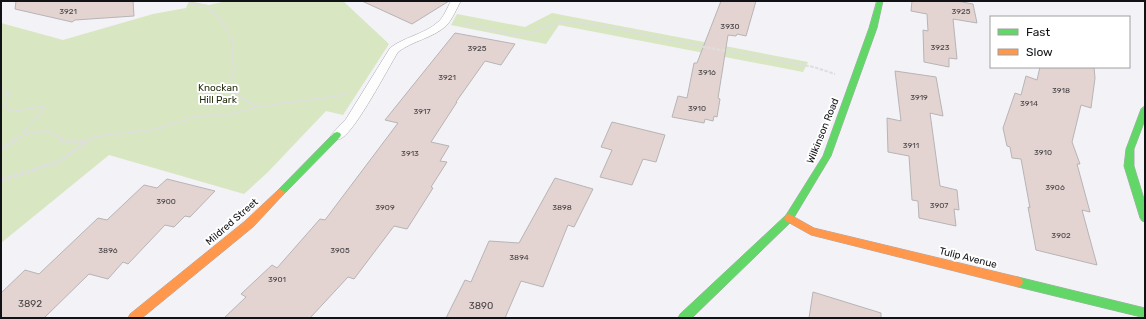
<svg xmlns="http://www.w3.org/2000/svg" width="1146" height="319" font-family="Rubik,sans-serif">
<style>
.green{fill:#d8e6c1}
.building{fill:#e4d4d1;stroke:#b7b4b6}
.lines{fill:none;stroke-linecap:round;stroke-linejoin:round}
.lane-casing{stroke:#a8a9ad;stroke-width:1}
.fast-casing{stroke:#a8a9ad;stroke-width:1}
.slow-casing{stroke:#a8a9ad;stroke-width:1}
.path-far1{stroke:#dedee0;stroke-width:2;stroke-dasharray:3.5 1.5;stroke-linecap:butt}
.path{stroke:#dedee0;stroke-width:3;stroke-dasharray:4.5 2;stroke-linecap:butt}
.lane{fill:#fdfdfe;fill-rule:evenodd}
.fast{fill:#63d668;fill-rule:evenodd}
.slow{fill:#ff974d;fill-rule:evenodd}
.labels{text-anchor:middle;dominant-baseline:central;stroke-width:4;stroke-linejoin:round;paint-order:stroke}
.number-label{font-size:8px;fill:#464244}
.park-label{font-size:10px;fill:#25300f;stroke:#fff}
.street-label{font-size:10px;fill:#111215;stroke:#fff}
.near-number-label{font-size:10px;fill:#464244}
</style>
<rect width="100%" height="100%" fill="#f2f2f7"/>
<path class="green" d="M189 1 209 5 227 1H343L389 44 343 115 326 111 267 173 244 194 109 155 1 243V23L63 40 153 14 186 8Z
M552 13 808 62 803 72 559 25 546 44 451 25 457 14 525 27Z"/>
<path class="building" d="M16 1H133L134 16 75 20 72 22 15 9Z
M362 1H449L412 24Z
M721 1H756L746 36 737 34 736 36 728 35 718 98 720 99 717 117 714 116 713 121 705 119 704 123 672 117 678 96 687 98 694 63H697Z
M912 1H957L973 4 977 23 953 19 957 59 949 58V67L924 62 923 30 928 31 927 14 911 11Z
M455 33 515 44 501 65 485 61 456 102H457L431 142 449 146 440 161 447 162 431 187 433 188 407 229 394 226 354 279 348 277 310 318H224L246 297 241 294 272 265 277 268 320 219 325 220 398 123 385 120Z
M1040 67H1094L1095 78 1091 108 1081 105 1072 142 1080 164H1077L1090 212 1082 210 1097 265 1036 250 1028 207 1030 208 1021 159 1012 158 1010 147 1007 146 1003 128 1015 93 1021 95 1026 76 1037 80Z
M895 71 936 77 943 116 930 113 940 186 957 190 959 210 954 209 956 226 919 218 918 201 912 200 909 156 888 152 887 118 901 121Z
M612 122 665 135 656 162 643 159 632 185 600 177 612 150 601 147Z
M555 178 593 189 574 227 568 225 543 287 521 281 505 318H446L465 280 471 282 489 241 519 243Z
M167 179 215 191 190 217 185 216 174 227 165 225 128 264 123 262 108 279 89 274 44 318H1V293L25 270 39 274 98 218 107 220 144 185 157 188Z
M813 292 881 313V318H809Z"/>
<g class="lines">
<defs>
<path id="lane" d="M451 1H461C456 9 453 19 446 26 433 38 412 41 398 52 387 70 357 128 342 138 339 140 336 139 333 138L331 135 346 119 390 48C404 37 425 34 438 22 444 17 447 8 451 1Z"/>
<path id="fast" d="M877 1H883L877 28 831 156 792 221 692 318H678L680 314 786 215 823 156 869 28Z
M1145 106V120L1134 149V166L1145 202V222L1142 221 1140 218 1124 166 1126 149 1141 109Z
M337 132 340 133 341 135 340 137 283 195H277L275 193 277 191 334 133Z
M1018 277 1145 308V318L1018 287 1014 285 1013 282 1014 279Z"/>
<path id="slow" d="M280 189 283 191 285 193 283 195 253 227 142 318H128L130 314 245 221 277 191Z
M789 214 814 228 1018 277 1022 279 1023 282 1022 285 1018 287 811 235 786 221 784 218 786 215Z"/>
</defs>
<use href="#lane" class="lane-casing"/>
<use href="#fast" class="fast-casing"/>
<use href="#slow" class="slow-casing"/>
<path class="path-far1" d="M192 1 190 4 209 8 220 19 233 41 232 56 234 68 231 80 232 92 257 107 337 96 347 93
M463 23 514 35 532 33 560 22H574L621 29 666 40 814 67 835 74
M1 89 9 93 5 106 8 110 15 111 43 106 44 109 24 132 27 134C40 132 52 127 61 140
M15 140 26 133
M89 140 93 137 157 129 197 116 227 115 257 107"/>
<path class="path" d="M60 139 67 142H84
M1 149 17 139
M1 180 58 162 91 139"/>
<use href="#lane" class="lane"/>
<use href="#fast" class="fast"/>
<use href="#slow" class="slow"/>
</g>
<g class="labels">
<g class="number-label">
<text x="68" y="11">3921</text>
<text x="961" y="11">3925</text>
<text x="730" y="26">3930</text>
<text x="940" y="47">3923</text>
<text x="477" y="48">3925</text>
<text x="707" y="72">3916</text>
<text x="447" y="77">3921</text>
<text x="1061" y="90">3918</text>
<text x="919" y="97">3919</text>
<text x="1029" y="103">3914</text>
<text x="697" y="108">3910</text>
<text x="422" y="111">3917</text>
<text x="911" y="145">3911</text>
<text x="1043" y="152">3910</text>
<text x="410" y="153">3913</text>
<text x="1055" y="187">3906</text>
<text x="166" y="201">3900</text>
<text x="939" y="205">3907</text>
<text x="385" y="207">3909</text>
<text x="562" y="207">3898</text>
<text x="1061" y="235">3902</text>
<text x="108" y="250">3896</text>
<text x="340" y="250">3905</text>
<text x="519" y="257">3894</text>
<text x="277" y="279">3901</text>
</g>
<g class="park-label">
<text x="218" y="88">Knockan<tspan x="218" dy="12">Hill Park</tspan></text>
</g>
<g class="street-label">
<text transform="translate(823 131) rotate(-68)">Wilkinson Road</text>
<text transform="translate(232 222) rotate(-41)">Mildred Street</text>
<text transform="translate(968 258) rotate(14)">Tulip Avenue</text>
</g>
<g class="near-number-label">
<text x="30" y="304">3892</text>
<text x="481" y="306">3890</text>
</g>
</g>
<rect width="1146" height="319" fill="none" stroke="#111215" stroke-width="4"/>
<rect x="990" y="16" width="140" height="52" fill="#ffffff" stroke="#a0a0a1"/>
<rect x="998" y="29" width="20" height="6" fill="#63d668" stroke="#a0a0a1"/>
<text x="1026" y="36" font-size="12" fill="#111215">Fast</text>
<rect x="998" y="49" width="20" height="6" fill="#ff974d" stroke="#a0a0a1"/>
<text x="1026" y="56" font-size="12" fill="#111215">Slow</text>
</svg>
